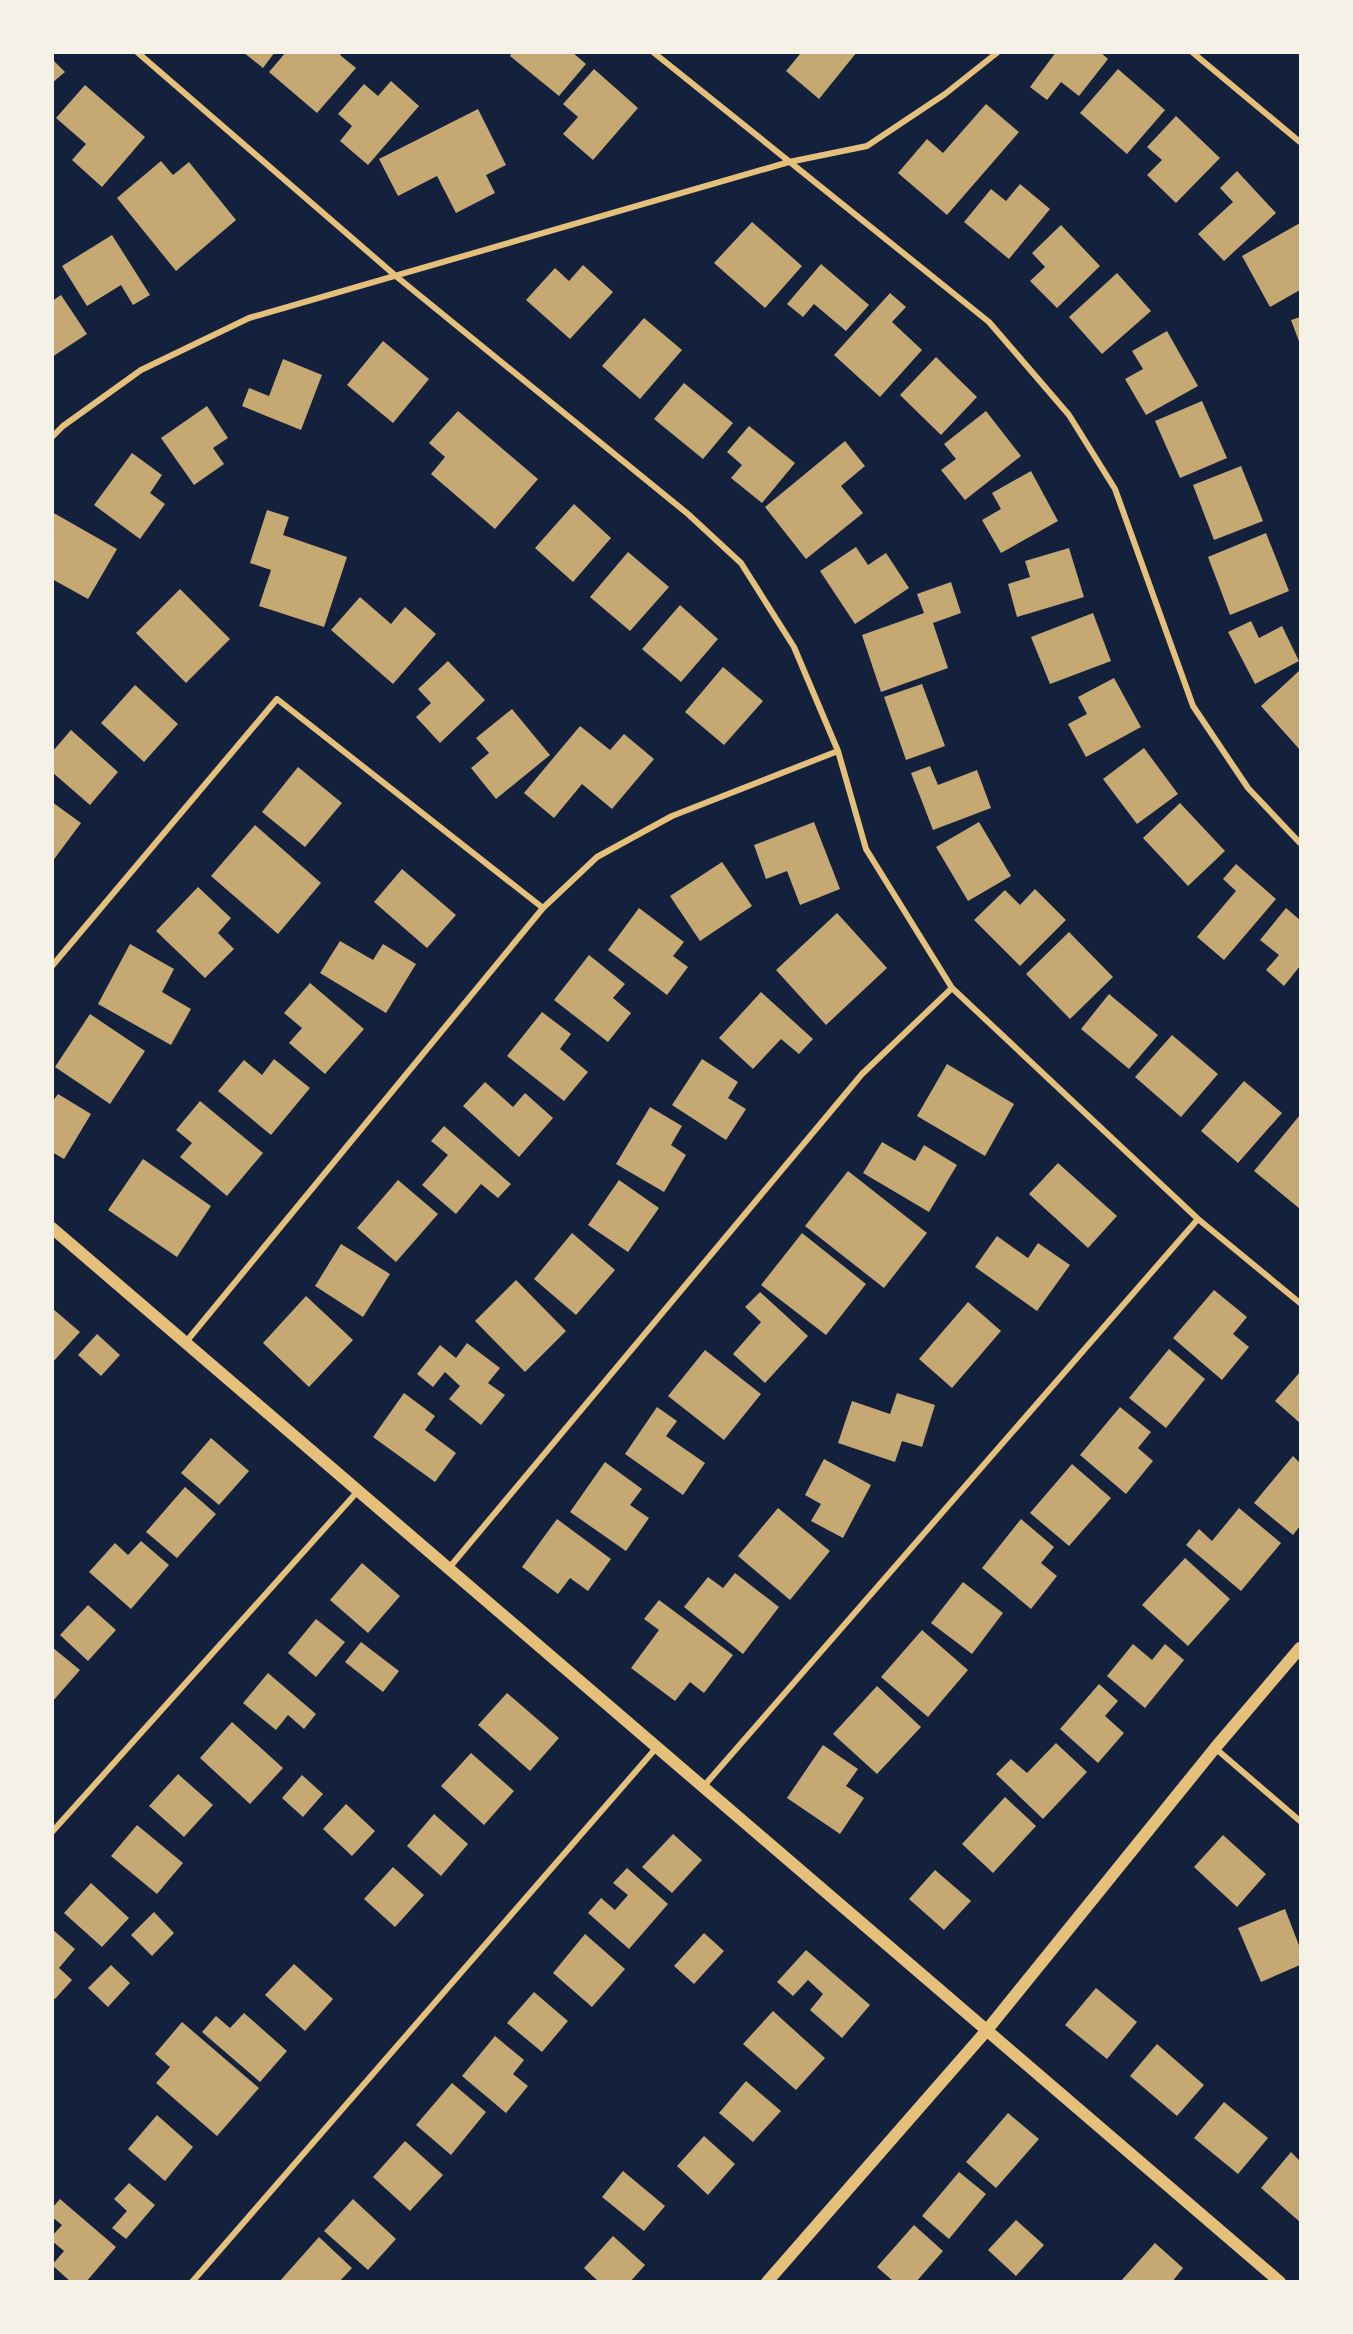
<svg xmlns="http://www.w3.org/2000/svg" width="1353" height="2334" font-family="'IBM Plex Sans',sans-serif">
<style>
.building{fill:#c6a872}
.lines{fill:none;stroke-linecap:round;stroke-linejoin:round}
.minor{stroke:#e5c07b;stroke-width:6}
.secondary{stroke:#e5c07b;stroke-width:12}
</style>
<rect width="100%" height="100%" fill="#14213d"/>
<path class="building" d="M243 52H275L263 68Z
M286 52H342L340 55 356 68 317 113 269 72Z
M512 52H572L586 64 559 96 510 56Z
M798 52H857L819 99 786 71 800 54Z
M1056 52H1100L1108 59 1079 96 1061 82 1047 100 1030 87Z
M52 59 65 72 52 83Z
M594 69 638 108 593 160 563 134 578 117 563 104Z
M1118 69 1165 110 1127 154 1080 113Z
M391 81 419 106 368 165 340 141 352 126 338 114 364 84 378 96Z
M85 85 145 137 102 187 72 160 86 144 56 118Z
M986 104 1019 132 947 215 898 173 927 139 943 153Z
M478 109 506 165 486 175 495 193 456 213 437 176 398 196 379 159Z
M1176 116 1220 158 1176 203 1147 175 1162 160 1147 147Z
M161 161 173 175 189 162 236 220 176 271 117 198Z
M1237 171 1276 213 1224 261 1198 234 1233 202 1220 188Z
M1020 184 1050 209 1009 259 964 222 991 189 1006 201Z
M752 222 802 266 765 308 714 263Z
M1300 223V290L1270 307 1242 256Z
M1061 225 1100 266 1057 308 1030 281 1045 267 1032 253Z
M112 235 150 295 133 305 121 285 87 306 62 266Z
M821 264 869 305 846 331 814 304 803 317 787 304Z
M583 265 613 292 570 339 526 300 555 268 569 281Z
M1117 273 1151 311 1102 354 1069 317Z
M890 293 906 307 892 322 922 350 880 397 834 355Z
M61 295 87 334 52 357V301Z
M1300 317V344L1291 320Z
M644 318 682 350 640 399 602 366Z
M1167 331 1198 386 1146 415 1125 379 1143 369 1132 351Z
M383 341 429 379 393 423 347 385Z
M936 357 977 397 941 435 900 395Z
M283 359 322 375 301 430 242 406 249 388 269 396Z
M684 383 733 423 703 459 654 419Z
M1202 401 1227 458 1180 478 1155 421Z
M207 406 228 438 213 448 224 464 194 485 161 438Z
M458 411 538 479 495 529 431 474 445 457 429 443Z
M986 411 1021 456 965 500 941 470 956 459 944 444Z
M749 426 795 463 762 503 731 478 742 465 727 452Z
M845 441 865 466 841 486 863 513 806 559 765 507Z
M132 453 162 475 150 493 165 504 140 539 94 505Z
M1241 466 1263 521 1214 540 1193 485Z
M1031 471 1058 521 1001 553 982 520 1001 509 992 493Z
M574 504 611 538 573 582 535 548Z
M267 510 289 517 283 535 347 557 324 627 259 606 271 570 250 563Z
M52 512 117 549 88 599 52 579Z
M1266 533 1289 591 1230 615 1208 557Z
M856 547 868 565 886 553 909 588 855 624 820 571Z
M1069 548 1084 597 1017 617 1008 584 1030 577 1025 561Z
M628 552 669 587 630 631 590 597Z
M951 582 961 613 933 623 948 668 881 692 862 635 924 613 917 594Z
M180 589 230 639 186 683 136 633Z
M360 597 391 624 405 607 436 634 393 684 331 630Z
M680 605 718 639 681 682 642 649Z
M1093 613 1111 661 1050 684 1031 637Z
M1251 621 1259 638 1282 626 1299 661 1255 684 1228 632Z
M448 661 485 700 440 743 416 717 431 703 418 689Z
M723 667 763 701 724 745 685 712Z
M1300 670V750L1261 706Z
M1114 678 1141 727 1086 757 1068 724 1087 714 1078 697Z
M922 684 945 746 906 760 884 697Z
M135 685 178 724 144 762 101 723Z
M512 709 550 755 496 799 471 768 489 753 476 738Z
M580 726 610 750 624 734 654 759 612 809 582 784 554 818 524 793Z
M71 730 118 772 90 805 52 772V752Z
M1144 748 1178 794 1137 824 1103 779Z
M930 766 938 785 977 770 991 808 933 830 911 773Z
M298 767 342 803 305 847 262 812Z
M52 802 81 823 52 862Z
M1180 803 1225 851 1188 886 1143 838Z
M814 822 840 889 800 905 787 871 766 879 754 845Z
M979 822 1011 876 968 901 936 847Z
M255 825 321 883 278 934 211 876Z
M722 862 752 906 700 941 670 896Z
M1236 864 1276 899 1224 960 1197 937 1236 891 1223 879Z
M402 869 456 915 427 948 374 902Z
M198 887 231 918 218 933 234 949 205 978 156 931Z
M1035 889 1066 920 1020 966 974 920 1005 890 1020 905Z
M639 908 684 942 673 956 688 967 667 995 608 950Z
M1286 908 1300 920V966L1284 986 1266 970 1279 955 1260 940Z
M837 913 887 968 826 1025 776 970Z
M1069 932 1113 977 1070 1019 1026 974Z
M340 941 373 960 383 944 416 964 386 1013 320 973Z
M130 944 174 969 162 992 191 1009 171 1045 98 1004Z
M589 955 625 984 613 998 631 1013 608 1042 554 1000Z
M310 983 364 1029 325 1074 289 1043 302 1028 284 1013Z
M761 992 813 1039 799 1054 781 1039 753 1069 719 1038Z
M1109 994 1158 1035 1129 1069 1081 1029Z
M542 1012 571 1034 560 1049 588 1072 564 1101 507 1056Z
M90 1014 145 1051 110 1104 55 1067Z
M1172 1035 1218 1074 1181 1117 1135 1077Z
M274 1059 310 1088 271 1135 218 1091 244 1060 262 1075Z
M702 1059 738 1082 728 1098 746 1109 726 1140 672 1105Z
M947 1064 1014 1104 985 1156 917 1116Z
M1244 1081 1282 1113 1238 1163 1201 1131Z
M485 1082 513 1107 525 1093 553 1118 519 1157 463 1106Z
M58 1094 91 1114 64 1159 52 1152V1102Z
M200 1101 263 1153 227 1196 180 1157 192 1143 176 1130Z
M650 1107 682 1126 671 1145 686 1155 664 1192 616 1164Z
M1300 1115V1209L1254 1171Z
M444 1126 511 1184 498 1198 481 1184 456 1214 422 1185 448 1155 431 1141Z
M882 1142 915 1161 924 1145 957 1165 929 1212 863 1173Z
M143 1159 211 1206 177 1257 108 1210Z
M1058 1163 1117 1216 1088 1248 1029 1194Z
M848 1171 927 1233 884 1288 805 1226Z
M398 1180 438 1214 396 1262 357 1228Z
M619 1180 659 1208 628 1252 588 1225Z
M572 1233 615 1270 576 1315 534 1279Z
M802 1233 866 1284 826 1335 761 1285Z
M997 1236 1028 1258 1038 1243 1070 1265 1037 1311 975 1267Z
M341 1244 390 1274 363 1317 315 1286Z
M516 1280 566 1331 525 1372 475 1321Z
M1214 1290 1247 1317 1233 1334 1249 1347 1222 1380 1173 1338Z
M760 1292 808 1336 765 1383 733 1354 761 1322 745 1307Z
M306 1296 353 1340 309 1387 263 1343Z
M968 1302 1001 1331 952 1388 919 1359Z
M52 1308 80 1332 52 1363Z
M97 1334 120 1355 101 1376 78 1355Z
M467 1343 500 1368 488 1383 505 1395 481 1425 449 1399 460 1386 445 1372 433 1387 417 1374 440 1345 456 1358Z
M1169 1349 1205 1379 1166 1428 1129 1398Z
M705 1350 761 1394 724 1440 668 1396Z
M1300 1372V1423L1275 1401Z
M404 1393 435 1416 425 1430 456 1453 435 1482 373 1437Z
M897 1393 935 1405 922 1447 902 1441 895 1462 838 1443 852 1401 890 1414Z
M657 1407 677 1421 666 1436 705 1463 683 1495 625 1454Z
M1120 1407 1151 1432 1138 1448 1153 1461 1126 1494 1080 1455Z
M211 1438 249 1471 219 1505 181 1473Z
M1293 1456 1300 1463V1526L1293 1535 1254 1503Z
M824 1459 871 1485 843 1538 811 1521 821 1504 805 1495Z
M605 1462 642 1489 630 1505 649 1518 626 1551 570 1512Z
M1072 1464 1111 1498 1069 1546 1030 1513Z
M185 1487 216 1514 177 1558 146 1532Z
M778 1508 830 1551 790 1600 738 1556Z
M1239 1508 1281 1543 1241 1591 1186 1545 1199 1529 1212 1541Z
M557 1519 611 1559 588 1591 570 1578 558 1594 522 1567Z
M1021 1519 1054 1547 1041 1563 1057 1576 1031 1609 982 1568Z
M141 1541 169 1565 131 1609 89 1572 115 1543 128 1555Z
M1185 1558 1230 1599 1188 1646 1142 1605Z
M362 1563 400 1596 368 1633 330 1600Z
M735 1573 779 1607 743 1654 684 1607 708 1577 723 1588Z
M963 1582 1003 1613 972 1654 931 1623Z
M659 1600 733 1655 704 1693 690 1682 675 1701 631 1668 659 1630 644 1619Z
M88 1605 116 1630 88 1661 60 1635Z
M316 1619 345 1642 316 1677 288 1653Z
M922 1630 968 1670 928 1717 881 1677Z
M361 1642 399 1671 383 1692 345 1662Z
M1133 1644 1152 1660 1165 1644 1184 1660 1145 1708 1107 1676Z
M52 1647 80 1670 52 1702Z
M268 1673 316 1714 304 1729 288 1715 276 1730 243 1703Z
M1099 1684 1118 1701 1105 1716 1124 1733 1098 1763 1060 1729Z
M877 1686 921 1727 877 1774 833 1734Z
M507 1693 559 1738 530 1771 478 1725Z
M232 1722 283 1768 250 1804 200 1758Z
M1056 1743 1087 1772 1043 1819 996 1774 1011 1759 1027 1773Z
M823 1745 858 1769 846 1786 864 1798 840 1834 787 1798Z
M471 1753 514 1791 484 1825 441 1786Z
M178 1774 213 1805 184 1837 149 1806Z
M302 1775 323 1794 303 1817 282 1798Z
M1005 1797 1036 1826 993 1873 962 1844Z
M346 1804 375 1831 352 1856 323 1829Z
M434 1814 468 1844 441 1876 407 1846Z
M137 1825 183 1863 157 1894 111 1856Z
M673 1834 702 1860 672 1893 642 1867Z
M1223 1835 1266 1874 1237 1907 1194 1867Z
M393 1867 424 1895 395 1927 364 1899Z
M627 1868 668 1904 629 1949 588 1913 601 1898 615 1910 628 1895 613 1883Z
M935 1870 971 1901 944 1930 909 1899Z
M91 1883 129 1918 102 1947 64 1913Z
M1285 1909 1300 1948V1965L1261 1982 1238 1928Z
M154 1912 174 1933 152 1956 131 1935Z
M52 1929 75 1949 59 1968 72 1980 55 1999 52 1997Z
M704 1933 724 1951 694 1984 674 1966Z
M585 1934 625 1969 592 2007 553 1973Z
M806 1950 870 2005 842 2038 810 2010 823 1994 808 1980 793 1996 777 1982Z
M294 1964 333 1999 305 2031 265 1995Z
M111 1965 130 1983 108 2007 88 1988Z
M1096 1988 1137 2022 1107 2059 1065 2025Z
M534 1992 568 2021 542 2052 507 2023Z
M773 2011 825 2058 796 2090 743 2044Z
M244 2013 287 2051 260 2082 202 2032 216 2016 230 2028Z
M182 2022 259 2088 217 2136 156 2083 170 2067 155 2054Z
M495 2036 524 2060 513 2074 528 2086 506 2113 462 2076Z
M1157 2044 1204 2085 1177 2116 1130 2076Z
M746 2081 781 2111 753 2142 719 2113Z
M452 2083 486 2112 451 2155 416 2125Z
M1224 2102 1268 2138 1238 2174 1194 2138Z
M1008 2113 1039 2139 996 2188 966 2162Z
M157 2115 193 2147 165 2181 128 2149Z
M704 2136 735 2164 708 2195 677 2166Z
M405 2141 443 2175 410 2211 373 2177Z
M1291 2152 1300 2161V2222L1261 2188Z
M623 2171 665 2206 644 2231 602 2197Z
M959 2172 986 2194 949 2239 922 2216Z
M129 2183 155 2205 126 2239 112 2228 127 2211 114 2199Z
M60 2199 116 2247 86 2282H71L52 2265 64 2251 52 2241V2236L62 2225 52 2217V2208Z
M353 2199 396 2239 368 2270 324 2231Z
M1016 2220 1044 2245 1016 2276 988 2250Z
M914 2225 943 2251 916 2282H894L877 2267Z
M613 2236 645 2265 630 2282H599L584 2268Z
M319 2237 352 2268 339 2282H279Z
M1155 2243 1183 2268 1172 2282H1120Z"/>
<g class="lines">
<path class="minor" d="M137 52 397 277 688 514 741 563 794 647 838 751 866 849 952 988 1198 1219 1300 1303
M653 52 989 322 1069 415 1115 489 1193 706 1248 788 1300 843
M1192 52 1300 142
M52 437 63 426 141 370 249 318 789 162 867 146 945 94 998 52
M52 966 277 699 543 908
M186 1342 543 908 597 857 672 816 838 751
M449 1568 862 1074 952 988
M1215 1748 1300 1821
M703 1787 1198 1219
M52 1832 358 1491
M192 2282 657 1747"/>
<path class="secondary" d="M52 1228 1280 2282
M767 2282 987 2030 1215 1748 1300 1648"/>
</g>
<rect width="1353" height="2334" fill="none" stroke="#f6f1e7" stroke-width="108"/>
</svg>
